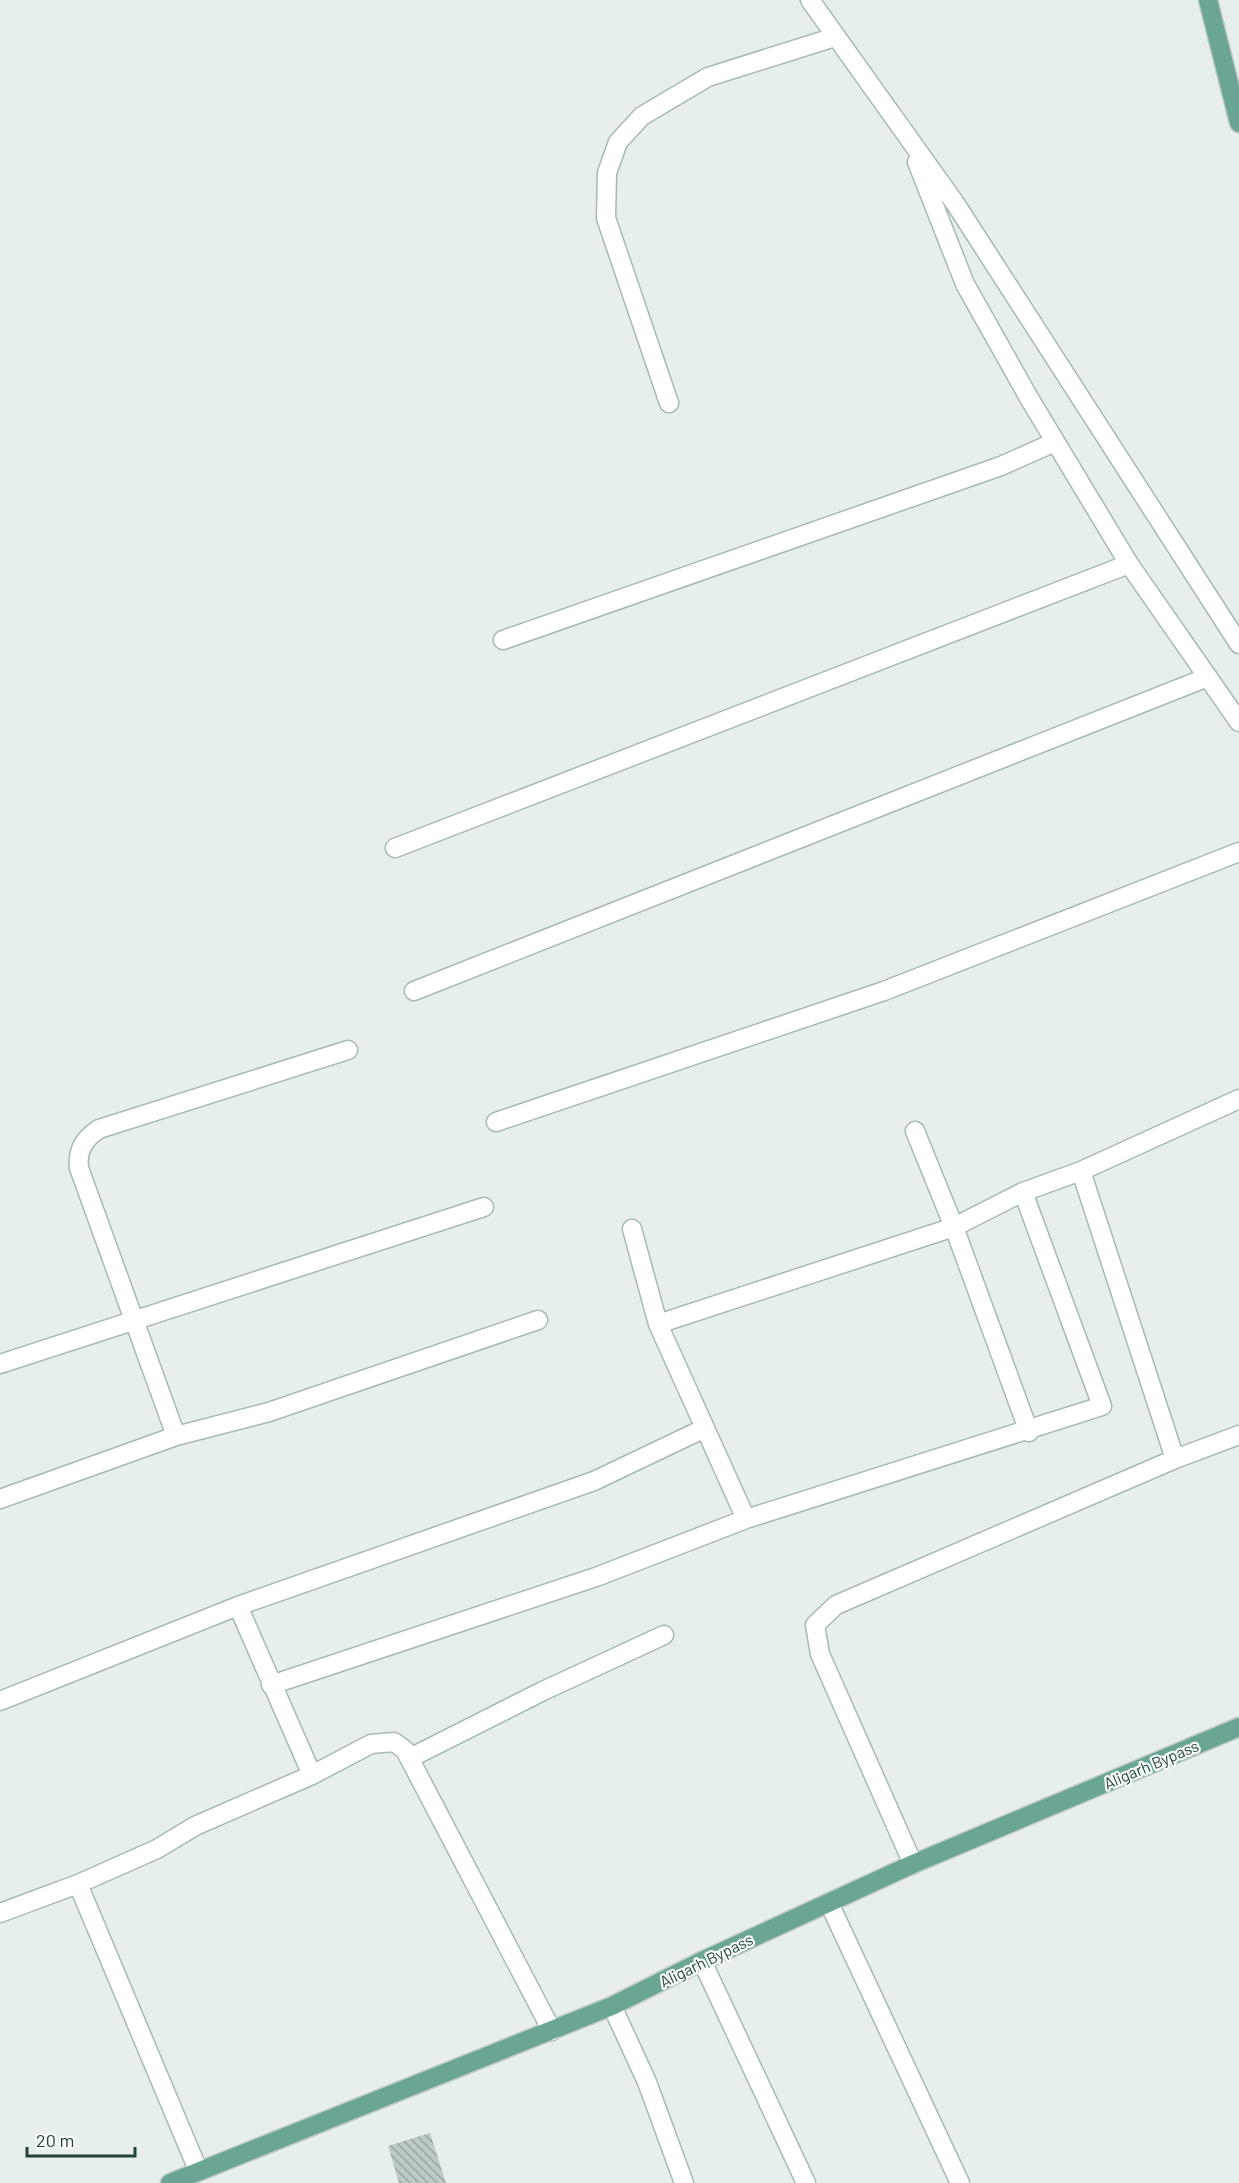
<svg xmlns="http://www.w3.org/2000/svg" width="1239" height="2183" font-family="Barlow,sans-serif">
<style>
.building{fill:url(#building-back-hatch)}
.lines{fill:none;stroke-linecap:round;stroke-linejoin:round}
.minor-casing{stroke:#a8b8b2;stroke-width:21}
.major-casing{stroke:#c2cac8;stroke-width:21}
.minor{stroke:#fff;stroke-width:18}
.major{stroke:#6aa596;stroke-width:18}
.labels{text-anchor:middle;dominant-baseline:central;stroke-width:4.5;stroke-linejoin:round;paint-order:stroke}
.street-label{font-size:16px;fill:#24423a;stroke:#f7fbf9}
</style>
<defs>
<pattern id="building-back-hatch" width="6" height="6" patternUnits="userSpaceOnUse" patternTransform="scale(1.5)"><rect width="6" height="6" fill="#bbcac4"/><path d="M-1 5l2 2M0 0l6 6M5-1l2 2" fill="none" stroke="#98a6a0"/></pattern>
</defs>
<rect width="100%" height="100%" fill="#e6efeb"/>
<path class="building" d="M430 2133 446 2183H399L388 2146Z"/>
<g class="lines">
<defs>
<path id="minor" d="M810 0 955 203 1239 644
M917 162 965 284 1029 398 1129 564 1239 722
M669 403 606 218 607 173 618 142 642 116 708 77 835 37
M503 640 1001 466 1055 442
M395 848 1129 564
M414 991 1208 677
M496 1122 884 991 1239 852
M915 1131 954 1227 1029 1432
M1081 1171 1175 1459
M632 1229 658 1324 746 1519
M658 1324 954 1227 1023 1192
M0 1364 484 1207
M176 1436 79 1168C77 1150 84 1139 99 1129L348 1050
M0 1499 176 1436 269 1412 538 1320
M238 1606 312 1775
M271 1685 596 1577 746 1519 1102 1406 1023 1192 1081 1171 1239 1099
M0 1701 238 1606 594 1481 703 1429
M410 1758 543 1691 664 1635
M913 1864 820 1654 815 1625 836 1605 1175 1459 1239 1435
M78 1884 198 2170
M829 1903 960 2183
M0 1913 78 1884 157 1849 195 1826 312 1775 371 1744 394 1742 405 1750 552 2031
M702 1961 806 2183
M612 2006 647 2082 684 2183"/>
<path id="major" d="M1208 0 1239 123
M170 2183 612 2006 702 1961 913 1864 1239 1727"/>
</defs>
<use href="#minor" class="minor-casing"/>
<use href="#major" class="major-casing"/>
<use href="#minor" class="minor"/>
<use href="#major" class="major"/>
</g>
<g class="labels">
<g class="street-label">
<text transform="translate(1151 1764) rotate(-23)">Aligarh Bypass</text>
<text transform="translate(706 1960) rotate(-26)">Aligarh Bypass</text>
</g>
</g>
<path d="M27 2147v9h108v-9" fill="none" stroke="#24423a" stroke-width="3"/>
<text x="36" y="2147" font-size="18" fill="#24423a" stroke="#f7fbf9" stroke-width="4.5" paint-order="stroke">20 m</text>
</svg>
